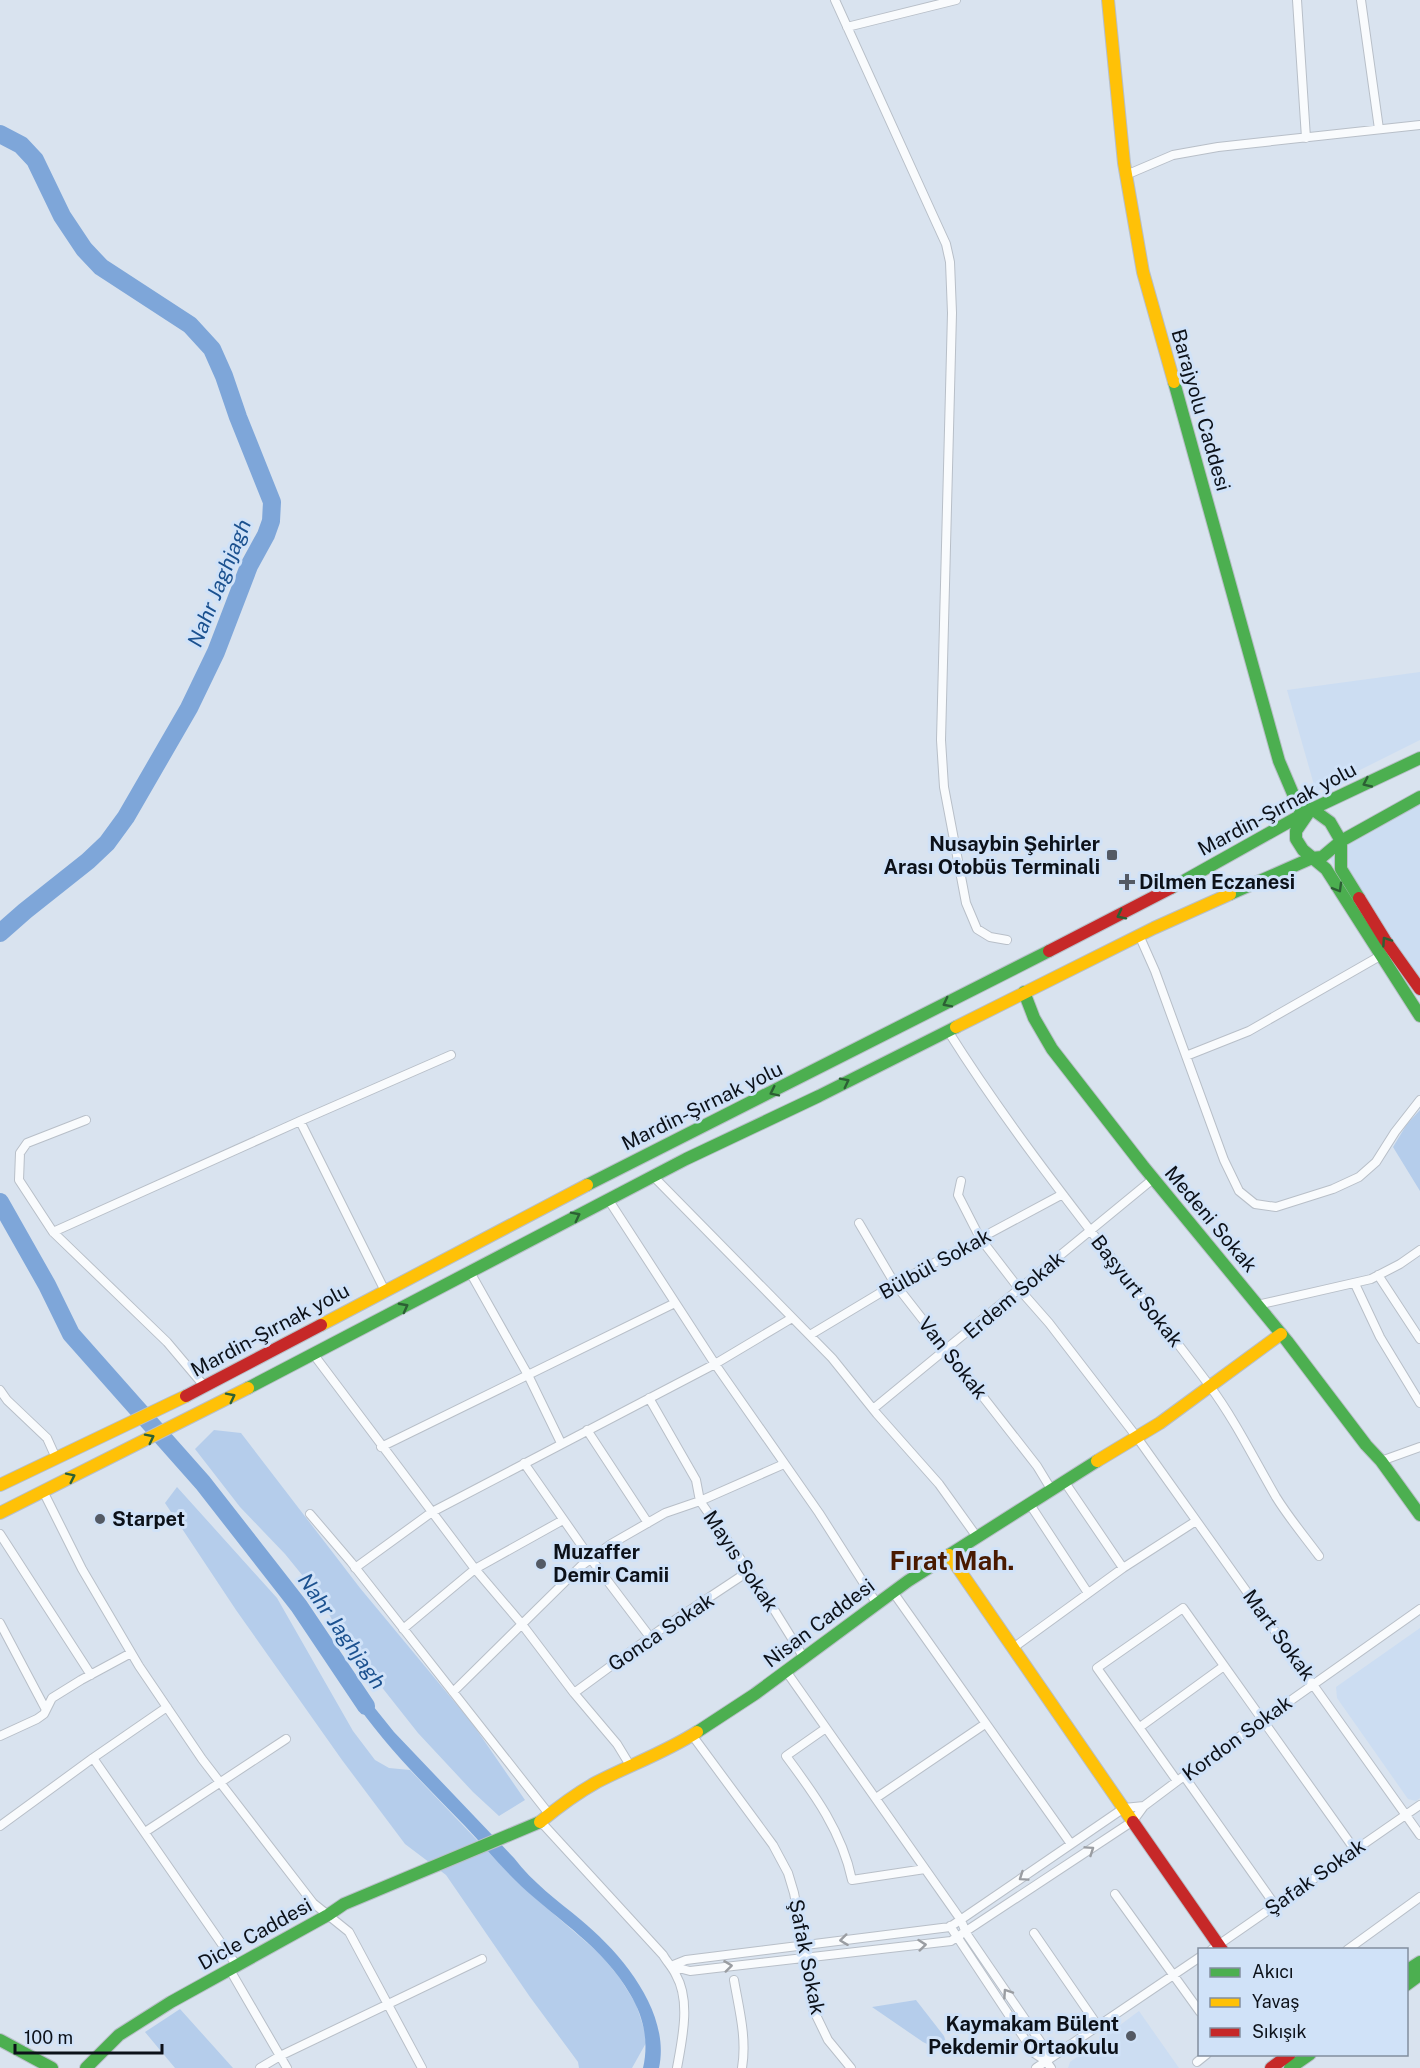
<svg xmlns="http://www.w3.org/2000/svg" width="1420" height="2068" font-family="'Public Sans',sans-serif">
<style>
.built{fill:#ccddf2}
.green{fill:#b5cdeb}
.water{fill:#7ea6d9}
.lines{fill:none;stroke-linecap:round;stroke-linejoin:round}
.river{stroke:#7ea6d9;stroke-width:18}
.street-casing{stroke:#b8bfc8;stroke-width:10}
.fast-casing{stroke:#b8bfc8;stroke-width:14}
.slow-casing{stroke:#b8bfc8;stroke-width:14}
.jam-casing{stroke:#b8bfc8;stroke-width:14}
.street{stroke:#f9fbfd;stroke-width:8}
.fast{stroke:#4caf50;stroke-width:12}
.slow{stroke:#ffc107;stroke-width:12}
.jam{stroke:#c62828;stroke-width:12}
.oneway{stroke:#2c6034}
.oneway2{stroke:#9a9da2}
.poi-dot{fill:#545a64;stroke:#d0e2f8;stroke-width:2}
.labels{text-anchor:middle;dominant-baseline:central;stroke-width:6;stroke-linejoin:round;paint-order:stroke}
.street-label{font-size:20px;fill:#0c1119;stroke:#d0e2f8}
.poi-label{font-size:20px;font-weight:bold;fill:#0c1119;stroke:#d0e2f8;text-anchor:start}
.water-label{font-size:21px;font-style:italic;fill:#1b518f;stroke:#d0e2f8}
.district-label{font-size:26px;font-weight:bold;fill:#491a01;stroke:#d0e2f8}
</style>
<rect width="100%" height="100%" fill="#d9e3ef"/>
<path class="built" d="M1420 672V740L1316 792 1287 690Z
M1420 794V999L1404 979 1338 879 1326 845Z
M1420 1628V1798L1416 1801 1408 1799 1337 1698 1336 1687Z
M1139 2011 1179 2068H1068L1070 2062Z"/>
<path class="green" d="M1420 1110V1191L1393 1147 1407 1124Z
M214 1430 241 1433 360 1588 472 1723 525 1800 499 1816 473 1792 418 1733 339 1633 320 1597 285 1554 240 1507 195 1449Z
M177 1487 277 1598 353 1731 375 1760 389 1768 410 1770 520 1885 600 1954 619 1977 636 2004 645 2032 646 2043 632 2068H579L578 2062 530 1997 446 1875 405 1844 342 1760 236 1610 165 1503Z
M916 2000 944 2036 946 2042 943 2046 933 2047 923 2042 872 2007Z
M180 2009 233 2068H175L145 2032Z"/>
<path class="water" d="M351 1686H357L394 1732 514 1858C533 1883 557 1900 581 1920 621 1953 671 2012 659 2068H643C649 2042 644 2017 630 1994 604 1948 559 1921 521 1886 501 1867 484 1846 465 1826 424 1784 382 1743 349 1693Z"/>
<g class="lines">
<path class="river" d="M0 134 21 145 35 160 62 216 84 249 101 267 190 325 212 349 224 376 238 417 272 502 271 521 266 535 249 566 216 652 189 708 126 817 107 843 88 861 25 911 0 933
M0 1202 47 1285 71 1334 203 1483 299 1606 366 1706"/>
<defs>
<path id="street" d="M835 0 935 220 946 244 950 262 952 313 941 740 944 787 966 903 977 929 990 937 1007 940
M1297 0 1306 138
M1361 0 1379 129
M847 27 956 0
M1126 175 1173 155 1218 147 1420 125
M1139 935 1155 971 1224 1160 1239 1191 1255 1204 1276 1207 1333 1189 1359 1177 1376 1162 1395 1132 1420 1100
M948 1031C1026 1155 1121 1267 1209 1385 1235 1420 1254 1459 1276 1497 1289 1518 1305 1537 1319 1556
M1186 1056 1249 1031 1380 956
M86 1120 27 1143 20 1153 19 1180 53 1232 167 1342 205 1387
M300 1121 385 1291
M653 1176 832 1358 877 1414 939 1484 977 1537
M961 1181 958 1195 980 1238 1020 1290 1049 1323 1136 1436 1420 1835
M608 1199 715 1364 819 1513 877 1604
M859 1223 895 1284 1037 1466 1051 1489
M53 1232 300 1121 451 1055
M470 1272 528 1375 561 1443
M1378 1275 1420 1339
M1355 1284 1380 1337 1420 1403
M1257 1305 1371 1279 1400 1264 1420 1250
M810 1335 895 1284 1061 1195
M314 1355 475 1569 521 1623 574 1693 617 1744 631 1767
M0 1390 7 1400 47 1438 56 1458
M649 1398 696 1480 700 1501 760 1587 804 1658
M873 1409 1153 1179
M587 1430 648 1523
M381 1447 675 1303
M1381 1461 1420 1447
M524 1463 591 1559 650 1637
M1064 1481 1123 1568
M43 1491 82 1569 139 1666 202 1759 313 1903 349 1932 422 2068
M1029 1503 1088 1593
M310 1514 351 1562 549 1814
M0 1534 91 1675
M355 1568 432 1512 715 1364 792 1318
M893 1592 1071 1844
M0 1623 45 1708
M403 1629 475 1569 563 1520
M1013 1648 1123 1568 1196 1521
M786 1671 961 1920 966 1933 1044 2047 1046 2061
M453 1692 581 1566 611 1544 665 1513 700 1501 784 1464
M574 1693 660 1630 749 1571
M1140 1727 1224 1666
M826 1728 786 1756C815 1795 842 1832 852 1880L925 1869
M692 1735 773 1845 788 1873 794 1893 812 1987 813 2009 828 2040 851 2068
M0 1736 37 1719 44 1714 52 1698 81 1680 131 1653
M93 1758 237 1966
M1184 1776 1275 1905
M1177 1781 1097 1668 1183 1608 1355 1850
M876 1798 985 1724
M541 1822 663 1955C667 1962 673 1968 676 1975 691 2001 682 2040 677 2068
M0 1826 93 1758 167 1707
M145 1832 286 1739
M1115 1894 1200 2012
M950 1926 1034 2053 1046 2061 1051 2068
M1034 1933 1098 2026
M1211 1950 1420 1805
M1347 1950 1420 1897
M671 1966 690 1971 951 1941 1133 1821 1144 1806 1184 1776 1420 1609
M671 1966 686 1960 950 1927 1124 1808 1144 1806
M230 1970 287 2068
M734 1980C739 2009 747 2038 742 2068
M1197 2062 1207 2054
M260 2068 280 2056 482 1959
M1036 2068 1200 1957"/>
<path id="fast" d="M1174 382 1279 761 1299 808 1312 809 1330 822 1341 841V869L1359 898
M1309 812 1296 831V839L1303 850 1326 869 1420 1016
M1171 888 1312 809 1420 758
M1230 894 1312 858 1322 857 1341 841 1420 797
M1024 992 1034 1018 1052 1049 1143 1166 1287 1341 1366 1445 1381 1461 1420 1515
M587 1185 1049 951
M248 1388 686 1159 819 1096 956 1027
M697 1732 755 1694 908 1581 1097 1461
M1406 1971 1420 1962
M1406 1985 1420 1975
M0 2040 52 2068
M86 2068 119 2035 171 2002 328 1915 344 1904 540 1822
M1290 2068 1310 2054"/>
<path id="slow" d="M1108 0 1124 163 1143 272 1174 382
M956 1027 1154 928 1230 894
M321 1325 587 1185
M1097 1461 1160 1423 1281 1334
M0 1485 186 1396
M0 1513 248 1388
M949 1555 1133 1822
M540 1822C557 1808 577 1793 597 1782 630 1765 666 1752 697 1732"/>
<path id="jam" d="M1359 898 1385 940 1420 989
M1049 951 1171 888
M186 1396 321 1325
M1133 1822 1222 1950
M1271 2068 1290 2054"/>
</defs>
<use href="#street" class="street-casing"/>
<use href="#fast" class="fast-casing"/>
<use href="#slow" class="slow-casing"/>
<use href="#jam" class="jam-casing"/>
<use href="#street" class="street"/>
<use href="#fast" class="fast"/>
<use href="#slow" class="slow"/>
<use href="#jam" class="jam"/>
</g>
<defs><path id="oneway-chevron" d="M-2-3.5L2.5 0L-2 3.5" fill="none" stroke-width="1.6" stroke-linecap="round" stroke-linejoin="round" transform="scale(1.5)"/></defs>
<g class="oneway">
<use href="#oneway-chevron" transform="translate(1367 783) rotate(155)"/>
<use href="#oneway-chevron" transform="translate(1338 888) rotate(60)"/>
<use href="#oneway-chevron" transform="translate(1121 915) rotate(153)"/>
<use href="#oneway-chevron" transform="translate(1386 941) rotate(-124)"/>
<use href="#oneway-chevron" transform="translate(947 1003) rotate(153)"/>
<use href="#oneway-chevron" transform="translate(845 1082) rotate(-27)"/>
<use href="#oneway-chevron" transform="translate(774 1092) rotate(154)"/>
<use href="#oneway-chevron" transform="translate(576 1216) rotate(-27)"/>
<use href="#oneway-chevron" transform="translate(404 1307) rotate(-28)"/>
<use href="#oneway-chevron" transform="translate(231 1397) rotate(-27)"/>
<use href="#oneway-chevron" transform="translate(150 1438) rotate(-27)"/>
<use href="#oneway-chevron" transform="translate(71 1477) rotate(-26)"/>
</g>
<g class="oneway2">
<use href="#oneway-chevron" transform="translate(1090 1850) rotate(-34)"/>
<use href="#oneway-chevron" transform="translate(1023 1877) rotate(146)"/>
<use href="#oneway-chevron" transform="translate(844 1940) rotate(173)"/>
<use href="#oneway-chevron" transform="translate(922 1945) rotate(-6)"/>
<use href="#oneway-chevron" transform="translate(728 1966) rotate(-7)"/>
<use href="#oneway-chevron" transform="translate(1007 1993) rotate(-124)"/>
</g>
<g class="poi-dot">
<rect x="1106" y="849" width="12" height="12" rx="3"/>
<path d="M1124 873h6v6h6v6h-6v6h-6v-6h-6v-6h6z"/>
<circle cx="100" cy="1519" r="6"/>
<circle cx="541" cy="1564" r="6"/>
<circle cx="1131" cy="2036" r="6"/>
</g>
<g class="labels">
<g class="street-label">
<text transform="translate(1201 410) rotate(74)">Barajyolu Caddesi</text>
<text transform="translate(1277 809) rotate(-28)">Mardin-Şırnak yolu</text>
<text transform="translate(702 1106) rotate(-26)">Mardin-Şırnak yolu</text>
<text transform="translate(1211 1219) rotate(50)">Medeni Sokak</text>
<text transform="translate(935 1264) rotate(-29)">Bülbül Sokak</text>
<text transform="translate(1137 1291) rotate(52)">Başyurt Sokak</text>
<text transform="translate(1014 1295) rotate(-40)">Erdem Sokak</text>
<text transform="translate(270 1330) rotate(-28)">Mardin-Şırnak yolu</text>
<text transform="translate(953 1358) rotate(52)">Van Sokak</text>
<text transform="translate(741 1561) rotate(56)">Mayıs Sokak</text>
<text transform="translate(819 1623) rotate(-37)">Nisan Caddesi</text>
<text transform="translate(661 1632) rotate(-34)">Gonca Sokak</text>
<text transform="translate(1279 1635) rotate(54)">Mart Sokak</text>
<text transform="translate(1237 1738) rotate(-36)">Kordon Sokak</text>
<text transform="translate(1315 1877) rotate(-35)">Şafak Sokak</text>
<text transform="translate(255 1934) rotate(-29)">Dicle Caddesi</text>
<text transform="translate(807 1957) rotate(79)">Şafak Sokak</text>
</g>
<g class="poi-label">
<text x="1100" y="844" text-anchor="end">Nusaybin Şehirler<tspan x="1100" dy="23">Arası Otobüs Terminali</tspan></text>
<text x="1139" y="882">Dilmen Eczanesi</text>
<text x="112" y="1519">Starpet</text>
<text x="553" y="1552">Muzaffer<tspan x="553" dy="23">Demir Camii</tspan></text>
<text x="1119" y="2024" text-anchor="end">Kaymakam Bülent<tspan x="1119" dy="23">Pekdemir Ortaokulu</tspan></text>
</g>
<g class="water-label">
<text transform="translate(219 583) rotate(-68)">Nahr Jaghjagh</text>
<text transform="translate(342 1631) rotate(55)">Nahr Jaghjagh</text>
</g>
<g class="district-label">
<text x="952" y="1560">Fırat Mah.</text>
</g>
</g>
<rect x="1198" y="1948" width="210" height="108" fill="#d0e2f8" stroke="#828e9f" stroke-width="1.5"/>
<rect x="1210" y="1968" width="30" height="9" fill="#4caf50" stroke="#828e9f" stroke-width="1.5"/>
<text x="1252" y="1978" font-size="18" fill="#0c1119">Akıcı</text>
<rect x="1210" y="1998" width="30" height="9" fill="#ffc107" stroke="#828e9f" stroke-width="1.5"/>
<text x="1252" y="2008" font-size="18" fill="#0c1119">Yavaş</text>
<rect x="1210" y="2028" width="30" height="9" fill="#c62828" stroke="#828e9f" stroke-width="1.5"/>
<text x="1252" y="2038" font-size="18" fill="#0c1119">Sıkışık</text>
<path d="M15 2044v9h147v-9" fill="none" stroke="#0c1119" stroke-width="3"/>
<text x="24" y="2044" font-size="18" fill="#0c1119" stroke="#d0e2f8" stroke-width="4.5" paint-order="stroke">100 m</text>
</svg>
